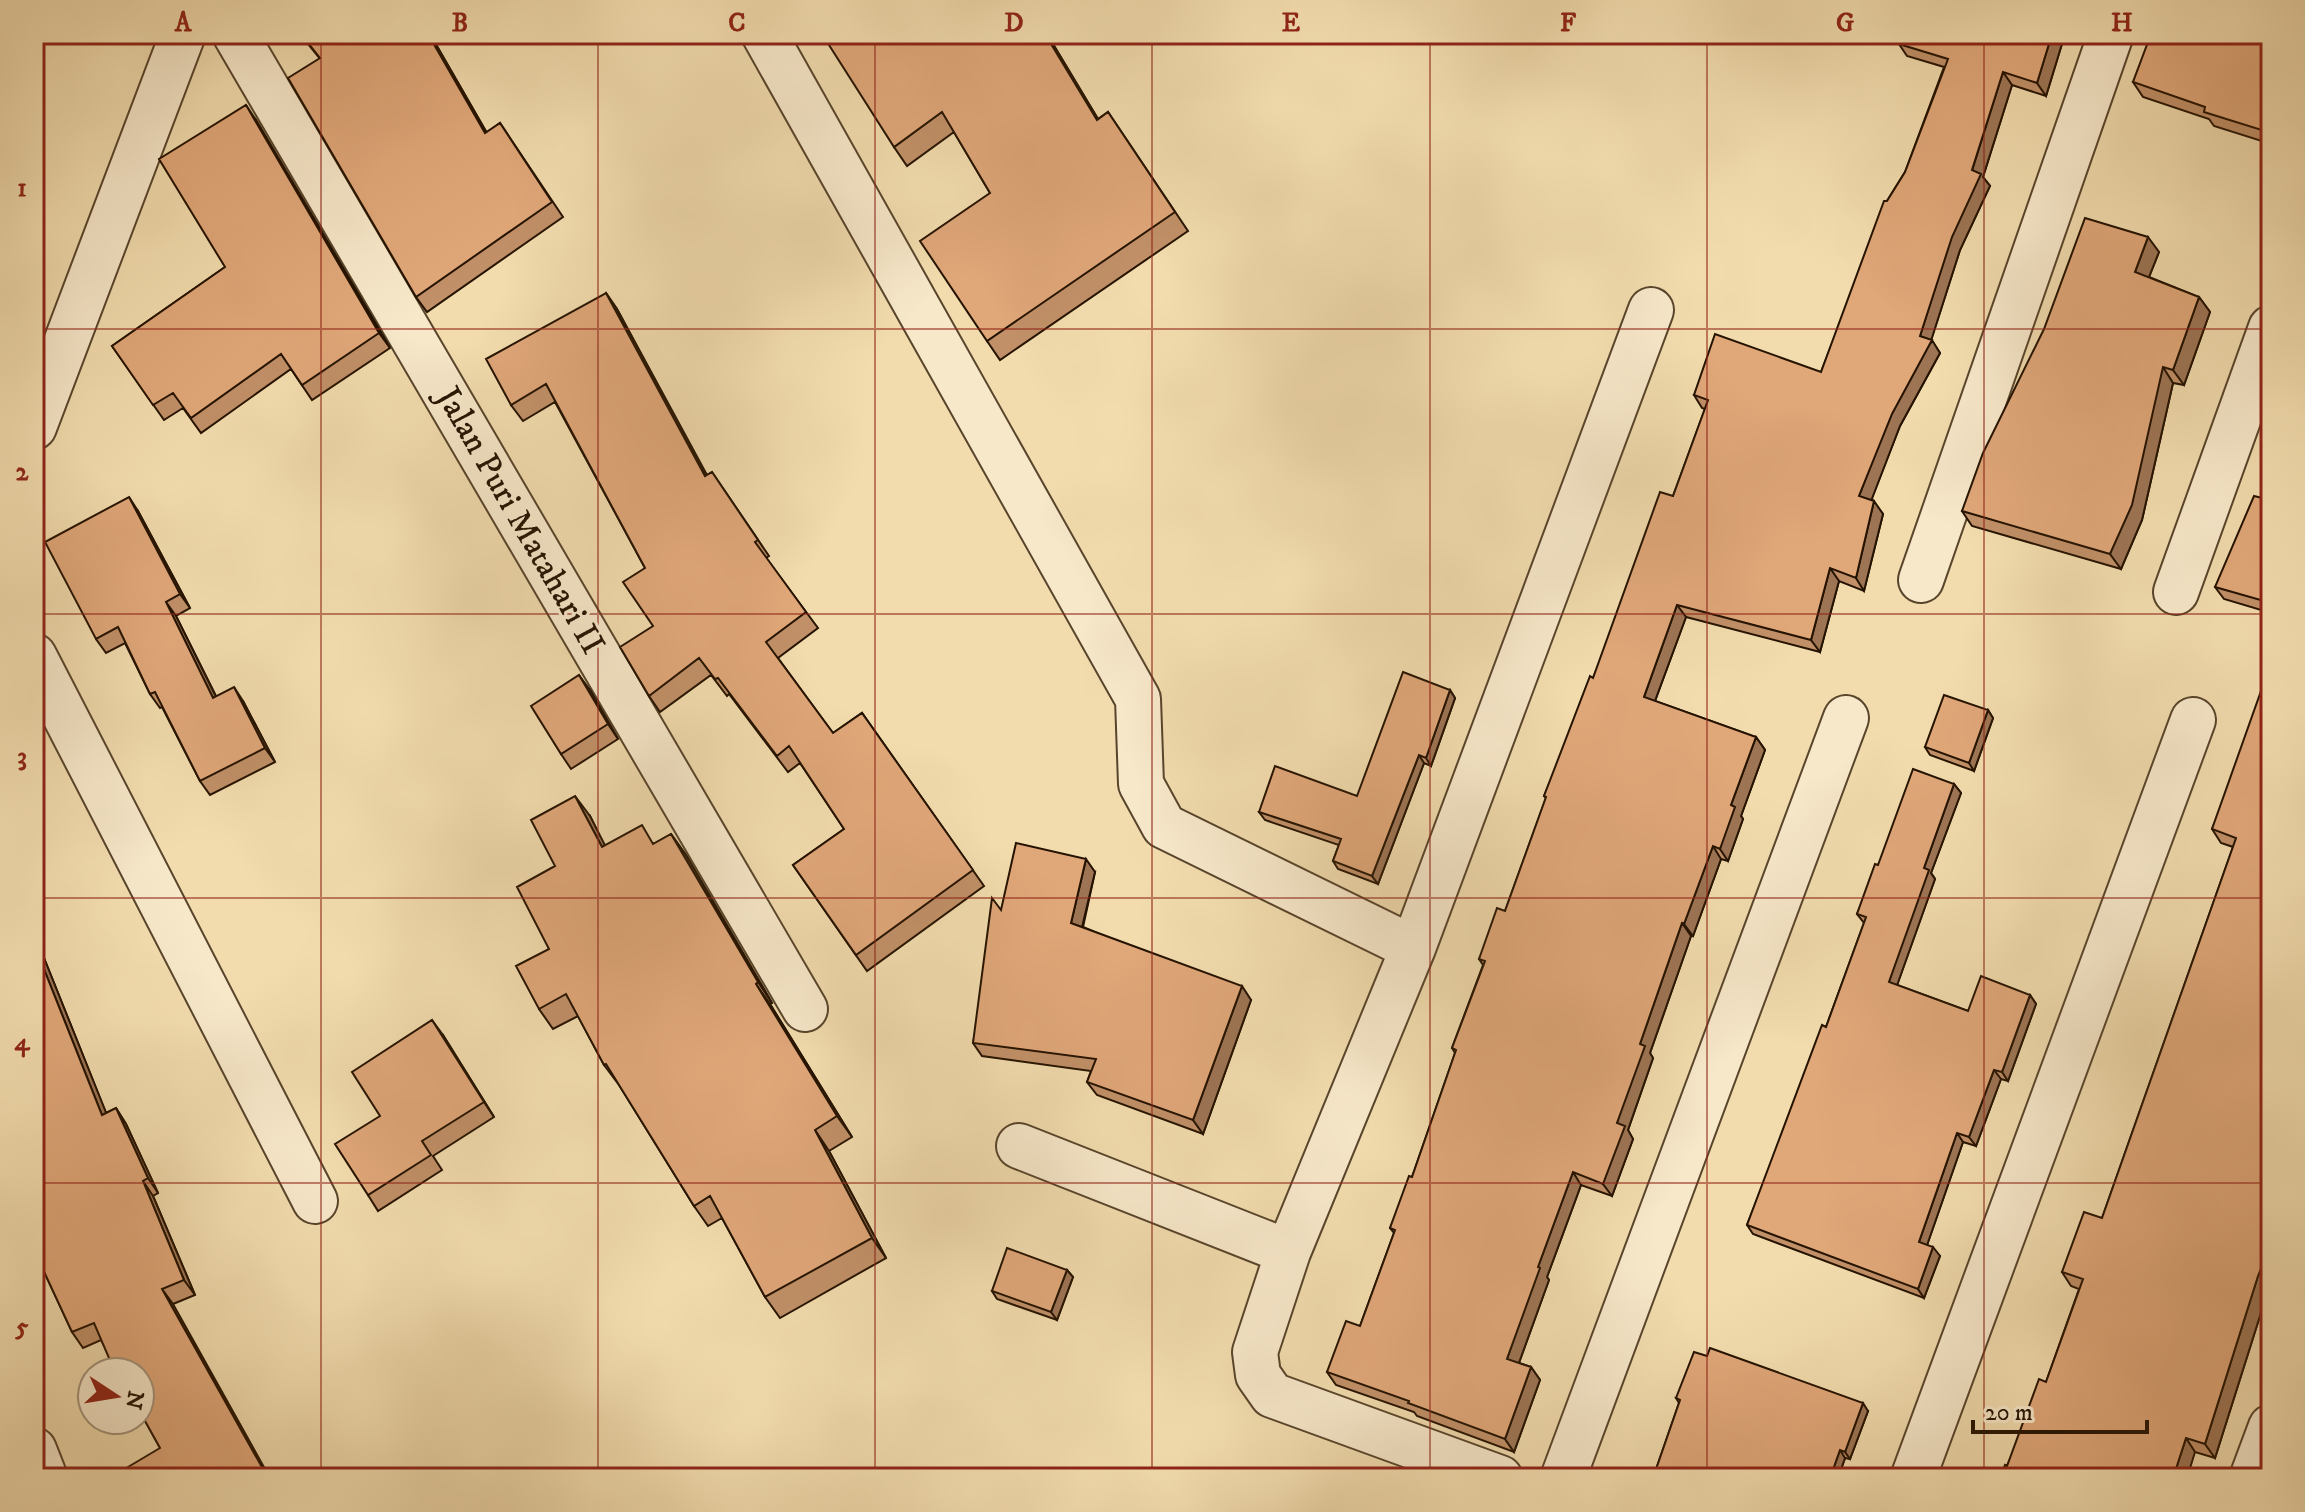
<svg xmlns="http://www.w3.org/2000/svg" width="2305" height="1512" font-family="'IM FELL DW Pica',serif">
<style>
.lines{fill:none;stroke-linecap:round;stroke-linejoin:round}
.minor-casing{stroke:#58452c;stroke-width:48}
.tertiary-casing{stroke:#58452c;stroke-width:48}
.minor{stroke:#f7e8ca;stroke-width:44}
.tertiary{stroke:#f7e8ca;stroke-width:44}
.wall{fill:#c19068;stroke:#251301;stroke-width:2}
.shaded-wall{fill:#9d7555;stroke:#251301;stroke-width:2}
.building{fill:#e0a779;stroke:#251301;stroke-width:2}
.grid{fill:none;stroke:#8f2418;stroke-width:2;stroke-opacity:0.55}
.labels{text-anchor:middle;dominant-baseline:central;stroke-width:6;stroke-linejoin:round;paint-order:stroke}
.street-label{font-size:34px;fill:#251301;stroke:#f7e8ca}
.neatline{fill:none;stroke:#8f2418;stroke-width:3}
.grid-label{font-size:26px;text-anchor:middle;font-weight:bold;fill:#8f2418}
</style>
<rect width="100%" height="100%" fill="#f2dcae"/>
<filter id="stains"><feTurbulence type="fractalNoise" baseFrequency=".0025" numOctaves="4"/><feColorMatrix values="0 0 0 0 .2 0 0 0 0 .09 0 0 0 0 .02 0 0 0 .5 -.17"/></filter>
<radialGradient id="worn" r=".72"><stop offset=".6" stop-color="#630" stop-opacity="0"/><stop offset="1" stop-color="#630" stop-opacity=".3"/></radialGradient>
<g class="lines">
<defs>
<path id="minor" d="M235 34 805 1009
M764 34 1138 699 1141 784 1164 826 1413 948
M1921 580 2111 34
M2176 592 2271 328
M34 656 315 1201
M1019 1146 1288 1252
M34 1450 45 1478
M1500 1478 1272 1395 1258 1375 1255 1352 1288 1252 1413 948 1651 310
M1563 1478 1846 718
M1913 1478 2193 720
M2252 1478 2271 1427"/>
<path id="tertiary" d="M34 427 183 34"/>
</defs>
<use href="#minor" class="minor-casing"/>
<use href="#tertiary" class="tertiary-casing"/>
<use href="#minor" class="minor"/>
<use href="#tertiary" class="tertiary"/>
</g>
<path class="wall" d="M300 34H430L487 133 500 123 563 217 427 312 416 297 320 59Z
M1047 34 1098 119 1108 112 1188 231 1000 360 987 341 990 193 954 132 907 166 894 147Z
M1902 34H2065L2046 96 2012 85 1983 177 1990 186 1960 250 1931 340 1940 353 1900 426 1871 500 1883 514 1864 591 1839 581 1820 652 1686 617 1655 701 1756 737 1765 750 1741 816 1743 819 1728 861 1721 859 1693 936H1691L1650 1053 1653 1058 1628 1130 1633 1139 1612 1196 1581 1185 1547 1277 1549 1280 1519 1363 1531 1367 1540 1380 1514 1452 1417 1416 1414 1412 1336 1385 1327 1372 1360 1326 1394 1233 1390 1228 1412 1177 1455 1053 1452 1048 1483 965 1479 959 1505 911 1546 798 1544 796 1593 678 1673 496 1705 409 1702 408 1694 395 1821 372 1887 201 1905 172 1944 67 1907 56 1899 44Z
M2271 34V144L2214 126 2209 119 2143 97 2133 82Z
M256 120 390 348 312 400 291 369 201 433 183 408 164 420 112 346 225 267Z
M2159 252 2149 277 2199 297 2210 312 2184 385 2173 383 2142 520 2121 569 1972 526 1962 511Z
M606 293 617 309 707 475 712 472 769 556 766 558 818 628 778 658 833 733 862 713 984 886 867 971 793 865 844 829 800 763 788 772 729 694 727 696 711 675 660 712 649 696 653 626 645 568 555 402 523 421 511 405Z
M2271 500V613L2224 599 2215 587Z
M138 511 190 608 176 616 216 696 243 701 275 762 210 795 200 781 162 707 160 708 150 694 125 643 106 653 96 639Z
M590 690 618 739 571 769 561 754Z
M1450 690 1455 698 1431 766 1424 763 1378 884 1338 869 1333 861 1339 845 1265 820 1259 812 1357 796Z
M2271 695V1281L2215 1458 2195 1452 2007 1466 2046 1382 2079 1289 2071 1286 2062 1272 2102 1218 2233 847 2221 843 2212 829Z
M1988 710 1993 718 1974 771 1930 755 1925 747Z
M1954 784 1961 793 1931 873 1935 879 1897 985 1968 1011 2030 995 2036 1004 2008 1081 2001 1079 1976 1146 1963 1142 1927 1245 1940 1256 1924 1298 1753 1234 1747 1225 1826 1027 1864 923 1857 914 1878 865Z
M590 816 604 845 655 843 671 834 686 855 772 1003 770 1004 852 1137 829 1151 886 1258 780 1318 765 1297 722 1218 708 1226 694 1206 619 1085 604 1065 578 1016 553 1029 539 1009 549 949 555 866Z
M1095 872 1083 927 1251 1000 1203 1134 1097 1095 1087 1082 1091 1071 982 1056 973 1043 1001 910Z
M34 933 106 1113 116 1108 126 1124 158 1193 153 1196 195 1295 173 1304 160 1448 101 1340 83 1348 72 1332 34 1250Z
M443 1035 494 1117 433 1156 442 1170 378 1211 368 1195 380 1116Z
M1067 1270 1073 1277 1057 1320 997 1299 992 1291Z
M1676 1398 1868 1411 1850 1459 1845 1458 1838 1478H1653L1679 1403Z"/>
<path class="shaded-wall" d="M428 34H430L496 149 485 133Z
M1045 34H1047L1110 139 1097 120Z
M2052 34H2065L2046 96 2037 83Z
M2003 72 2012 85 1983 177 1990 186 1960 250 1930 344 1932 340 1940 353 1900 426 1868 509 1859 496 1920 336Z
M246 105 256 120 390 348 379 333Z
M2148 237 2159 252 2145 287 2135 272Z
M606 293 617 309 716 493 705 476Z
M2199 297 2210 312 2184 385 2173 370Z
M2163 367 2173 383 2142 520 2121 569 2110 554Z
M129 497 138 511 190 608 180 594Z
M1874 501 1883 514 1864 591 1856 578Z
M1830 568 1839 581 1820 652 1811 640Z
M166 602 176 616 223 711 213 698Z
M1677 605 1686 617 1652 709 1644 697Z
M579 675 590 690 618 739 608 724Z
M234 687 243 701 275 762 265 748Z
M1450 690 1455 698 1431 766 1426 758Z
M1988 710 1993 718 1974 771 1969 763Z
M1756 737 1765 750 1741 816 1743 819 1728 861 1720 849 1731 805Z
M1419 755 1424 763 1378 884 1372 876Z
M1954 784 1961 793 1931 873 1935 879 1895 991 1889 982 1924 868Z
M575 796 590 816 616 867 602 847Z
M671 834 686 855 772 1003 758 982Z
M1713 846 1721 859 1693 936 1684 924Z
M1086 859 1095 872 1080 936 1071 923Z
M1682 923 1691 936 1650 1053 1653 1058 1628 1130 1633 1139 1612 1196 1603 1184 1617 1123 1640 1044Z
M34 933 113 1130 102 1115 34 944Z
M756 984 770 1004 852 1137 837 1116Z
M1242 986 1251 1000 1203 1134 1193 1120Z
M2030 995 2036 1004 2008 1081 2002 1072Z
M432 1020 443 1035 494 1117 484 1102Z
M1994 1070 2001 1079 1976 1146 1969 1137Z
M116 1108 126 1124 158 1193 148 1178Z
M815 1130 829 1151 886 1258 872 1238Z
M1957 1133 1963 1142 1925 1251 1919 1242Z
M1573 1172 1581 1185 1547 1277 1549 1280 1516 1371 1507 1359 1538 1267Z
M143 1181 153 1196 195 1295 184 1280Z
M2271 1244V1281L2215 1458 2205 1444 2258 1276Z
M1933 1247 1940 1256 1924 1298 1918 1289Z
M1067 1270 1073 1277 1057 1320 1051 1312Z
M162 1289 173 1304 270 1478H268Z
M1531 1367 1540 1380 1514 1452 1505 1439Z
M1863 1403 1868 1411 1850 1459 1845 1452Z
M2186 1438 2195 1452 2187 1478H2173Z
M1840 1450 1845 1458 1838 1478H1830Z"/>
<path class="building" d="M301 34H428L485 133 500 123 552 202 416 297 288 78 320 58Z
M822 34H1045L1097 120 1108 112 1175 212 987 341 920 241 990 193 942 112 894 147Z
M1902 34H2052L2037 83 2003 72 1972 170 1981 174 1952 237 1920 336 1932 340 1892 414 1859 496 1874 501 1856 578 1830 568 1811 640 1677 605 1644 697 1756 737 1731 805 1735 807 1720 849 1713 846 1684 924 1682 923 1640 1044 1645 1046 1617 1123 1625 1126 1603 1184 1573 1172 1538 1267 1540 1268 1507 1359 1531 1367 1505 1439 1408 1403 1409 1401 1327 1372 1346 1321 1360 1326 1395 1230 1390 1228 1409 1176 1412 1177 1456 1050 1452 1048 1485 961 1479 959 1497 908 1505 911 1546 797 1544 796 1590 676 1593 678 1660 492 1673 496 1708 400 1694 395 1715 334 1821 372 1884 201H1887L1905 172 1948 59 1899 44Z
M2151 34H2271V133L2204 112 2205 107 2133 82Z
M246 105 379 333 302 385 281 354 191 418 173 393 153 405 112 346 225 267 159 159Z
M2085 218 2148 237 2135 272 2199 297 2173 370 2163 367 2132 505 2110 554 1962 511 1983 453 2044 329Z
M606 293 705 476 712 472 758 540 755 542 806 612 766 642 833 733 862 713 973 870 856 955 793 865 844 829 789 746 777 756 718 678 715 679 699 658 649 696 620 647 653 626 623 582 645 568 546 384 511 405 486 359Z
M2254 496 2271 500V603L2215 587Z
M129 497 180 594 166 602 213 698 234 687 265 748 200 781 155 692 150 694 118 627 96 639 45 542Z
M1403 672 1450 690 1426 758 1419 755 1372 876 1333 861 1341 839 1259 812 1275 766 1357 796Z
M579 675 608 724 561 754 531 706Z
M2261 691 2271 695V1244L2258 1276 2205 1444 2186 1438 2173 1478H2000L2005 1465 2007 1466 2039 1379 2046 1382 2083 1279 2062 1272 2084 1212 2102 1218 2236 838 2212 829Z
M1944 695 1988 710 1969 763 1925 747Z
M1913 769 1954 784 1924 868 1929 870 1889 982 1968 1011 1981 976 2030 995 2002 1072 1994 1070 1969 1137 1957 1133 1919 1242 1933 1247 1918 1289 1747 1225 1822 1025 1826 1027 1866 917 1857 914 1875 864 1878 865Z
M575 796 602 847 642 825 653 844 671 834 758 982 756 984 837 1116 815 1130 872 1238 765 1297 710 1196 694 1206 606 1064 604 1065 566 994 539 1009 516 966 549 949 517 887 555 866 531 820Z
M1016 843 1086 859 1071 923 1242 986 1193 1120 1087 1082 1096 1059 973 1043 992 898 1001 910Z
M34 944 102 1115 116 1108 148 1178 143 1181 184 1280 162 1289 268 1478H134L128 1467 160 1448 140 1412V1372H115L94 1323 72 1332 34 1250Z
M432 1020 484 1102 422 1141 431 1155 368 1195 335 1144 380 1116 352 1072Z
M1007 1248 1067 1270 1051 1312 992 1291Z
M1710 1348 1863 1403 1845 1452 1840 1450 1830 1478H1653L1680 1400 1676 1398 1694 1352 1707 1356Z
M2271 1465V1478H2267Z"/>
<path class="grid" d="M321 34V1478M598 34V1478M875 34V1478M1152 34V1478M1430 34V1478M1707 34V1478M1984 34V1478M34 329H2271M34 614H2271M34 898H2271M34 1183H2271"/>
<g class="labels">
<g class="street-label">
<text transform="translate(520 521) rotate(60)">Jalan Puri Matahari II</text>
</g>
</g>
<rect width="2305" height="1512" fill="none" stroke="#f2dcae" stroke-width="88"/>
<g transform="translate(116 1396) rotate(102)"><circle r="38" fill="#f7e8ca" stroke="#a3937a" stroke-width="2"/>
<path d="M0-6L14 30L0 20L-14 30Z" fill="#8f2418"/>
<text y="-12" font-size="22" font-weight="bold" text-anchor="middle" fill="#251301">N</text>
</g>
<path d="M1973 1420v12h174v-12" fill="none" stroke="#251301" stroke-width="4"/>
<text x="1985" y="1420" font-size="24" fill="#251301" stroke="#f7e8ca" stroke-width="6" paint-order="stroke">20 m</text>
<rect x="44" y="44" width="2217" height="1424" class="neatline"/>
<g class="grid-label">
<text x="183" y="31">A</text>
<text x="460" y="31">B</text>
<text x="737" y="31">C</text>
<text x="1014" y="31">D</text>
<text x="1291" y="31">E</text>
<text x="1568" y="31">F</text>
<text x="1845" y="31">G</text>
<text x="2122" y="31">H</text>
<text x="22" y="196">1</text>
<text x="22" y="480">2</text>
<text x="22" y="765">3</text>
<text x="22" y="1050">4</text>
<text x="22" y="1335">5</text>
</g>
<rect width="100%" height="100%" filter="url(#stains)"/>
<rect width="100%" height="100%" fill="url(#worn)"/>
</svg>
